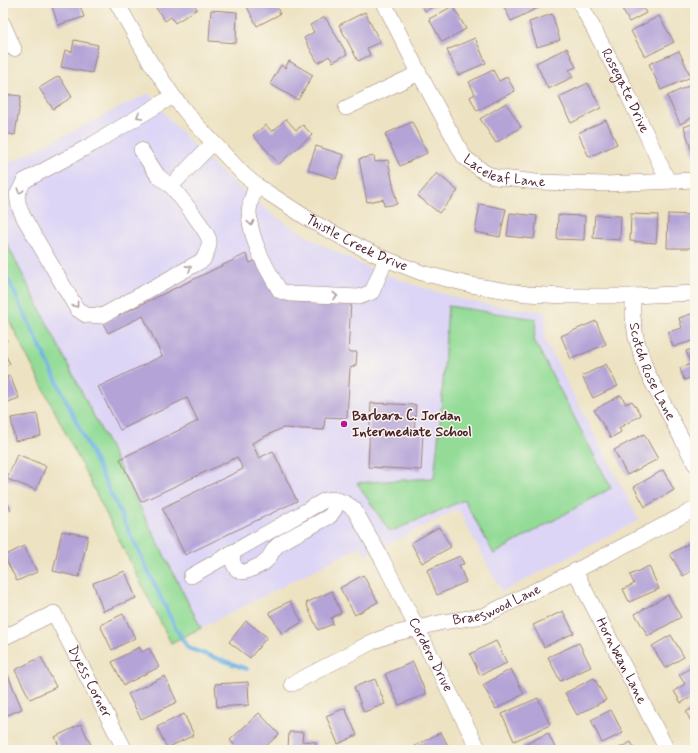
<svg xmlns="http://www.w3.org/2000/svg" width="698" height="753" font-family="Mynerve,sans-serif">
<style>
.built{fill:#ddd5f6}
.green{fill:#93db96;stroke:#6e7d60}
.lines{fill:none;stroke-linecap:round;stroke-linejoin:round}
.stream{stroke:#70b4e6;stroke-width:4}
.building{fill:#b3a3d7}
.minor-casing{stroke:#9c8177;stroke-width:16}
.minor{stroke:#fff;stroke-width:15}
.oneway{stroke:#ae9aa0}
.poi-dot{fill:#b5179e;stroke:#fbf7ec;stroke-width:1.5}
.labels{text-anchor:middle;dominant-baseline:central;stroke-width:3;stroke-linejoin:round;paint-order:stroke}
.street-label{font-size:14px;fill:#4a1f2b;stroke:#fbf7ec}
.poi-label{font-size:14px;font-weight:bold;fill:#4a1f2b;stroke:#fbf7ec;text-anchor:start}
</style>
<rect width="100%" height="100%" fill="#fbf7ec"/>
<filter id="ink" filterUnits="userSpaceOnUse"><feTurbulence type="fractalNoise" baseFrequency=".025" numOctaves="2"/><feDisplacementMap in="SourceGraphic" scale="8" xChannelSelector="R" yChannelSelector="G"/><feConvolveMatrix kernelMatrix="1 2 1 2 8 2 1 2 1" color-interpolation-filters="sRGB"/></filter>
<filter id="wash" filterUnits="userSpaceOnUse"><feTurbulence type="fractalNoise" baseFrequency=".012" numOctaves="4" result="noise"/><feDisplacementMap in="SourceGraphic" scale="16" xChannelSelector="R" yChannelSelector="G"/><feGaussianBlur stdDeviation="0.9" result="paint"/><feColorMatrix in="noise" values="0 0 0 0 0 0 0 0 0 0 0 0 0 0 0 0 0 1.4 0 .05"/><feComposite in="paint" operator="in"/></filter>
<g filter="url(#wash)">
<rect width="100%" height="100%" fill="#ede3c3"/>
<path class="built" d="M149 93 170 120 201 154 239 188 276 217 322 245 368 268 417 286 464 300 504 307 546 312 545 340 639 520 502 592 458 509 365 556 361 546 201 628 3 236V166Z"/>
<path class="green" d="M3 236 201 628 171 643 3 308Z
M448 306 536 319 534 340 611 488 494 554 464 500 390 532 357 483 434 478 441 413Z"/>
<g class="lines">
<path class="stream" d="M3 269 176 629 188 648 247 669"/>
</g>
<g id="blocks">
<path class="building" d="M51 3H79L84 17 58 25Z
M158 3H193L197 9 175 23 171 17 165 21 154 5Z
M245 3H275L280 14 257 26Z
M421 3H441L425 11Z
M502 3H545L546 4 511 21Z
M619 3H640L646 13 629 22Z
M453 6 466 29 442 42 429 19Z
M211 10 237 12 236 43 209 41Z
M365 12 380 42 367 48 370 55 358 61 339 25Z
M552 14 560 40 537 47 529 22Z
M659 16 674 42 645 57 631 31Z
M325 17 347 54 333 62 329 56 318 63 304 38 314 32 310 25Z
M475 38 486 63 458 75 447 50Z
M74 40 98 45 92 73 61 67 65 50 72 52Z
M567 48 576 67 569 70 573 77 548 89 536 63Z
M679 51 691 77 661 90 649 64Z
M289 61 313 75 298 100 270 84 281 65 285 68Z
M493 70 499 81 507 77 515 91 477 111 470 97 475 94 469 82Z
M59 76 72 97 53 109 39 88Z
M588 83 601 108 571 123 559 97Z
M695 83V116L680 124 667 96Z
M3 94 21 96 15 135 3 133Z
M506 103 521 127 496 143 480 119Z
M286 119 296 130 303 125 312 135 279 164 253 135 266 125 272 132Z
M606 120 617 144 589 157 578 133Z
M412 122 427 153 400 166 385 134Z
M695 123V154L693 155 684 127Z
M316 146 344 155 336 179 308 170Z
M374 156 375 162 388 160 397 204 384 206 383 199 367 202 359 159Z
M437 173 458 191 439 213 418 196Z
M480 204 506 209 500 237 475 232Z
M510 213 537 216 534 239 507 236Z
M631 214 658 215 656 243 630 241Z
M668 214 695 215V248H667Z
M558 215 585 216 584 240 557 239Z
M595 215 621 216 620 240 593 238Z
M246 254 250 263 258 259 277 298 351 302 348 352H357L356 365 350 368 347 418 325 417 324 430 282 428 252 443 259 458 273 451 297 501 185 555 162 508 243 469 237 457 141 502 120 459 198 421 187 398 120 430 98 387 162 356 143 316 108 333 103 323Z
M694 313 695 340 673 347 668 332 682 328 679 318Z
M596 321 606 344 571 359 561 336Z
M3 333 7 341 3 343Z
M695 348V376L684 380 680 368 691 364 686 351Z
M3 350 10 364 3 367Z
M606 364 618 386 593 398 582 376Z
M10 376 19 398 3 404V379Z
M621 395 626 404 632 401 641 415 619 428 621 432 611 438 594 410Z
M371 403 416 405 414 432H423L421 470 368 467Z
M37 414 41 436 15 441 11 418Z
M644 434 658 459 627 475 614 450Z
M17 454 46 466 36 490 7 479Z
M663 470 674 490 645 507 634 487Z
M3 498 11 509 3 515Z
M439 527 451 547 422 563 411 543Z
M62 531 88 536 79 577 53 571Z
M695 540V569L683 576 670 554Z
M24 546 37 572 17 581 4 556Z
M460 556 464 564 459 565 466 582 437 595 427 570Z
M649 566 659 589 629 602 623 589 634 584 630 575Z
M125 571 136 598 103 611 93 583Z
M363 575 378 602 355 615 340 588Z
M332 591 341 613 331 618 333 624 318 630 306 603Z
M668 595 681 617 648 636 635 614Z
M290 601 302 622 282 634 269 612Z
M563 611 574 633 544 647 533 625Z
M123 614 135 638 112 650 100 625Z
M246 621 267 637 250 658 229 642Z
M671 635 684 657 665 668 652 646Z
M496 641 507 663 480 675 470 654Z
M579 643 591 667 560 681 548 657Z
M139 647 142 652 149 648 159 667 124 685 112 662Z
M41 657 56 687 30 699 15 670Z
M413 662 426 694 399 705 385 674Z
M695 665V695L681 703 674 691 685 684 679 675Z
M511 669 524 694 496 709 483 685Z
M7 673 22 709 3 717V675Z
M165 676 177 702 141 719 128 694Z
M594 678 606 700 577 715 565 693Z
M375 679 385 704 364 712 354 687Z
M248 682 249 705 217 707 215 684Z
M538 698 550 725 514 741 502 714Z
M695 707V729L686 712Z
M345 708 357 735 338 744 326 716Z
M611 710 623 733 602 743 591 720Z
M259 713 279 734 262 750H239L230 740Z
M184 714 194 735 167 748 157 727Z
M81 724 93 749 61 750 55 737Z
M289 732H303L302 741 316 742V750H288Z
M441 732 450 750H418L415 746Z
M548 733 556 750H524L522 746Z
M631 742 635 750H615Z"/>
</g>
</g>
<g filter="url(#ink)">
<use href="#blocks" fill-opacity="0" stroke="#9c8177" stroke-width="1"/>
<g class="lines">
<defs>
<g id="minor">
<path id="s1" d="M117 3 149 60 173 96 194 122 243 174 256 185 313 222 360 247 386 259 422 273 471 285 527 294 565 296H633L695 293"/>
<path id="s2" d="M384 3 419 73 464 157 484 172 495 177 536 182 606 184 695 180"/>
<path id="s3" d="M580 3 624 86 668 181"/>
<path d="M3 24 14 49"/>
<path d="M173 96 93 144 24 181 17 195 19 207 24 218 77 309 86 315 102 316 203 260C206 253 210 248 209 240 208 232 178 194 171 186L213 143"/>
<path d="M346 108 419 73"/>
<path d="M141 150 158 176 171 186"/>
<path d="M256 185C254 193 249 204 249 212 250 240 266 268 280 291L291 294 359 297 372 292 386 259"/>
<path id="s4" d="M633 296V317L636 338 647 372 695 464"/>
<path d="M232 552C232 568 238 577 254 568 258 566 262 565 265 562 272 557 270 551 278 545 294 534 313 526 330 516L335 509 332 499"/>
<path id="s5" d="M575 571 667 750"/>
<path id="s6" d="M191 576 325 500C337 498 345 502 354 509L382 559 479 750"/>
<path id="s7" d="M3 638 54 613 125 750"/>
<path id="s8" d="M292 684 374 641 393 634 443 622 483 616 575 571 695 509"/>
</g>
</defs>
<use href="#minor" class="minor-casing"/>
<use href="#minor" class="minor"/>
</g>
<defs><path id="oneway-chevron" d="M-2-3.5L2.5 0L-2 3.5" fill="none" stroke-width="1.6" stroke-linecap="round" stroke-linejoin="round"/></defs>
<g class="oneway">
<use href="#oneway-chevron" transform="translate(139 116) rotate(149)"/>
<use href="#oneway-chevron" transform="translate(20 191) rotate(108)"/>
<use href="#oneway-chevron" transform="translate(251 223) rotate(81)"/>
<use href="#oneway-chevron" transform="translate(189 268) rotate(-29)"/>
<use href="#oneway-chevron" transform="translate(335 296) rotate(3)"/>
<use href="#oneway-chevron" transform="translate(76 305) rotate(53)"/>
</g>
</g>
<circle class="poi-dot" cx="344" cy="424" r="4"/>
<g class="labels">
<g class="street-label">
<text stroke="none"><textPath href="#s3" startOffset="99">Rosegate Drive</textPath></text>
<text stroke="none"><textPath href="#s2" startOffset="218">Laceleaf Lane</textPath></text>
<text stroke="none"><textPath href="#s1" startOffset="347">Thistle Creek Drive</textPath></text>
<text stroke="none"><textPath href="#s4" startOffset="79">Scotch Rose Lane</textPath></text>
<text stroke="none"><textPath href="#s8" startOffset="221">Braeswood Lane</textPath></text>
<text stroke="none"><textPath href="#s6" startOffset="350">Cordero Drive</textPath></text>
<text stroke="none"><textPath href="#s5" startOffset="101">Hornbean Lane</textPath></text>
<text stroke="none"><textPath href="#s7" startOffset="134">Dyess Corner</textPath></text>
</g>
<g class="poi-label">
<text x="352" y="416">Barbara C. Jordan<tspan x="352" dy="16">Intermediate School</tspan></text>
</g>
</g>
<rect width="698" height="753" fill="none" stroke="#fbf7ec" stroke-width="16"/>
</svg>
